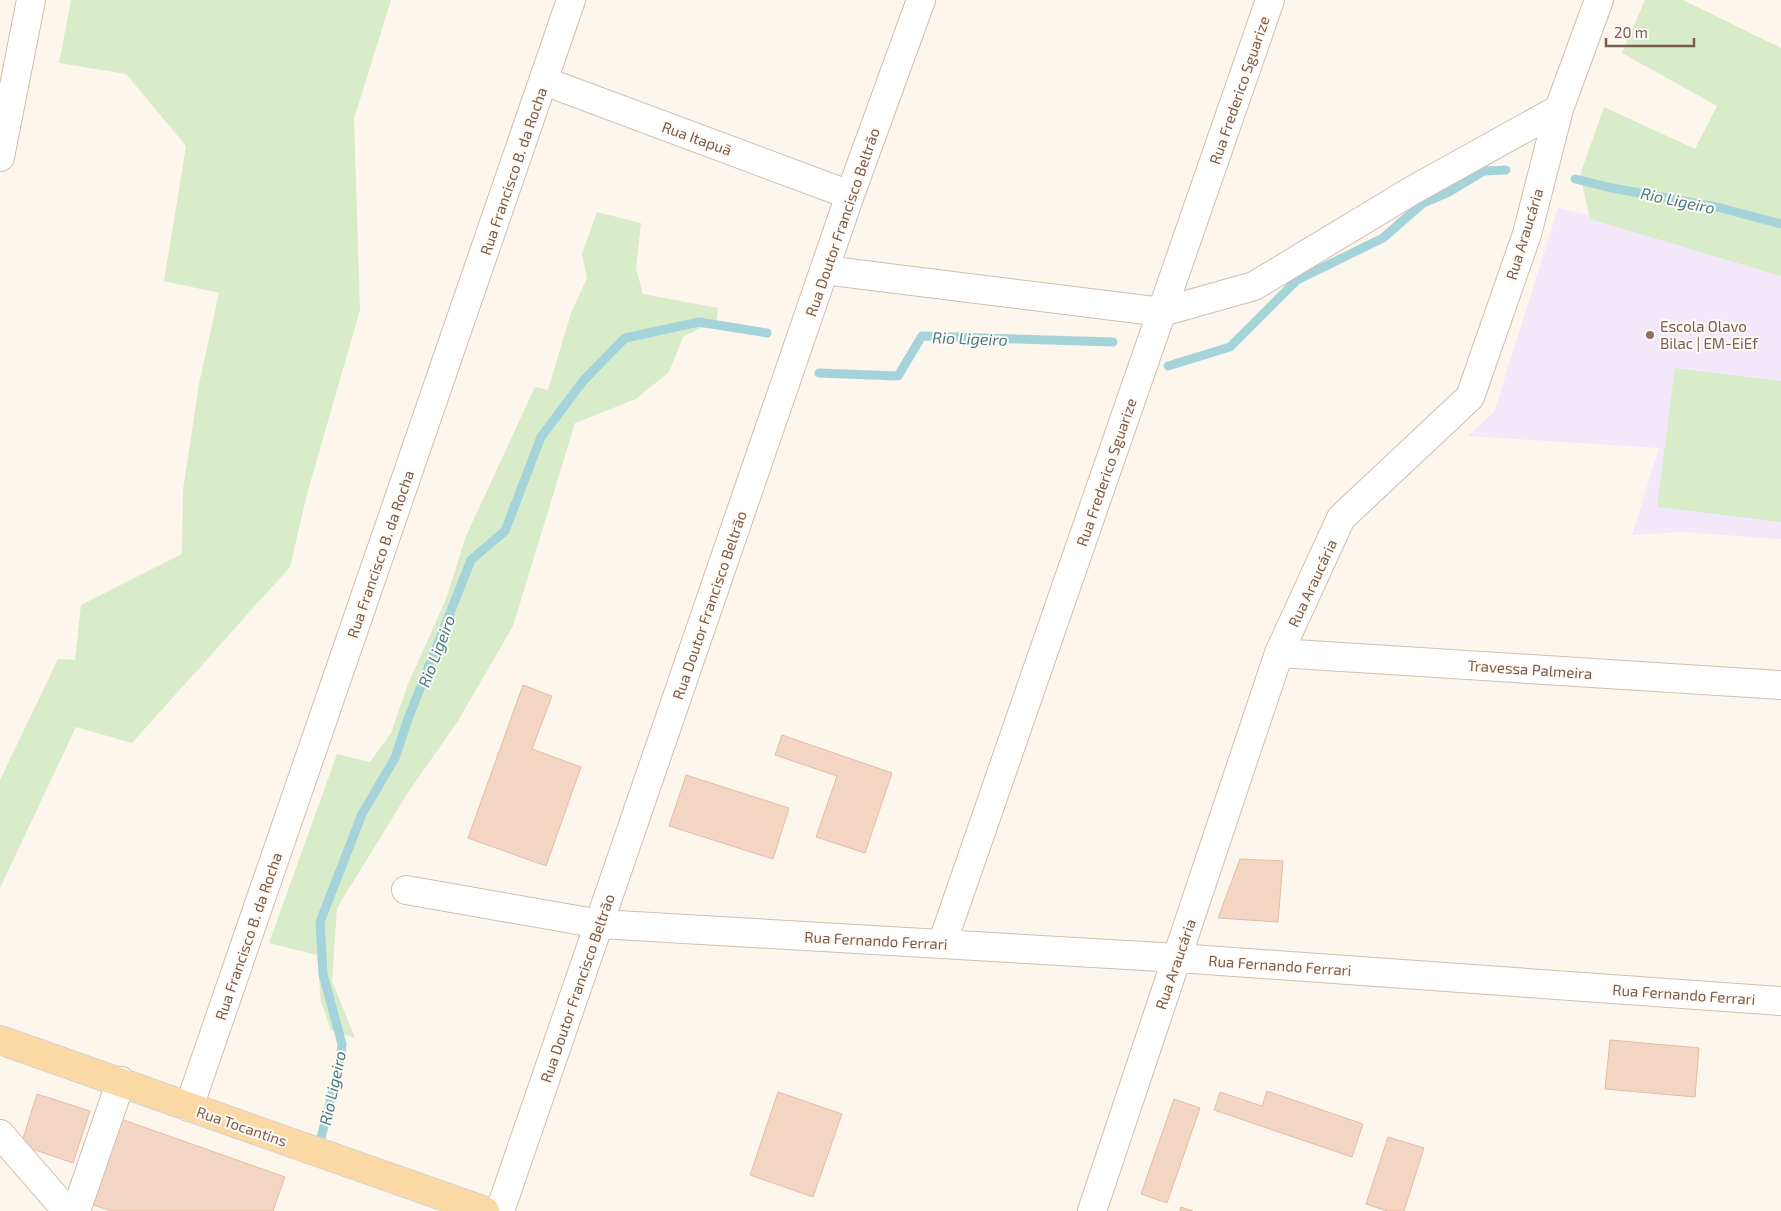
<svg xmlns="http://www.w3.org/2000/svg" width="1781" height="1211" font-family="'Exo 2',sans-serif">
<style>
.education{fill:#f3e8fa}
.green{fill:#d8ecc9}
.lines{fill:none;stroke-linecap:round;stroke-linejoin:round}
.stream{stroke:#a5d3da;stroke-width:9}
.building{fill:#f3d5c3;stroke:#e6bba3}
.minor-casing{stroke:#d1beb0;stroke-width:30}
.major-casing{stroke:#dad1cd;stroke-width:30}
.minor{stroke:#fff;stroke-width:28}
.major{stroke:#fbd9a5;stroke-width:28}
.education-dot{fill:#8d6e63;stroke:#fffaf3;stroke-width:2}
.labels{text-anchor:middle;dominant-baseline:central;stroke-width:4;stroke-linejoin:round;paint-order:stroke}
.street-label{font-size:15px;fill:#7a5c4d;stroke:#fffaf3}
.education-label{font-size:15px;fill:#785e54;stroke:#fffaf3;text-anchor:start}
.water-label{font-size:16px;font-style:italic;fill:#437c86;stroke:#fffaf3}
</style>
<rect width="100%" height="100%" fill="#fdf6ec"/>
<path class="education" d="M1558 208 1781 258V539L1682 532 1632 535 1659 448 1468 436 1494 412Z"/>
<path class="green" d="M71 0H391L354 119 360 310 307 494 290 567 132 743 76 727 0 888V780L58 659 75 660 81 605 182 554 183 490 199 384 219 293 164 281 186 146 126 74 59 63Z
M1645 0H1683L1781 48V276L1590 219 1580 175 1604 107 1695 149 1717 106 1622 53Z
M597 212 641 223 636 268 643 294 718 308 716 328H701L683 337 669 372 636 399 575 423 513 626 458 721 409 791 337 908 332 981 355 1038 331 1030 321 1002 317 955 269 943 337 754 370 762 391 733 408 684 446 599 466 536 535 387 548 390 571 313 587 278 582 254Z
M1675 368 1781 381V522L1657 507Z"/>
<g class="lines">
<path class="stream" d="M1575 179 1612 188 1717 207 1781 224
M1168 366 1230 347 1297 280 1383 238 1423 203 1449 192 1484 171 1506 170
M819 373 898 376 922 336 1113 342
M321 1138 340 1061 342 1044 323 974 320 922 362 814 395 758 408 719 471 560 505 531 541 437 583 381 625 338 699 322 767 333"/>
</g>
<path class="building" d="M523 685 552 696 532 749 581 767 546 866 468 838Z
M782 735 892 773 865 853 816 837 837 776 775 755Z
M686 775 789 808 773 859 669 826Z
M1240 859 1283 861 1278 922 1218 918Z
M1610 1040 1699 1048 1695 1097 1605 1089Z
M1267 1091 1363 1124 1352 1157 1214 1110 1220 1092 1262 1106Z
M778 1092 842 1114 813 1197 750 1175Z
M37 1094 90 1111 73 1163 21 1145Z
M1174 1099 1200 1108 1167 1203 1141 1194Z
M121 1119 285 1177 273 1211H111L91 1204Z
M1388 1137 1424 1148 1404 1211H1387L1366 1204Z
M1181 1207 1193 1211H1180Z"/>
<g class="lines">
<defs>
<path id="minor" d="M544 81 850 195
M0 157 31 0
M824 270 1162 312 1254 286 1413 190 1559 109
M1279 653 1781 685
M406 890 600 924 1178 958 1781 1001
M942 944 1270 0
M189 1107 571 0
M0 1134 67 1211
M76 1211 121 1081
M500 1211 850 195 921 0
M1092 1211 1279 653 1341 518 1470 397 1527 234 1559 109 1599 0"/>
<path id="major" d="M0 1040 485 1211"/>
</defs>
<use href="#minor" class="minor-casing"/>
<use href="#major" class="major-casing"/>
<use href="#minor" class="minor"/>
<use href="#major" class="major"/>
</g>
<circle class="education-dot" cx="1650" cy="335" r="5"/>
<g class="labels">
<g class="street-label">
<text transform="translate(1239 90) rotate(-71)">Rua Frederico Sguarize</text>
<text transform="translate(697 138) rotate(20)">Rua Itapuã</text>
<text transform="translate(513 171) rotate(-71)">Rua Francisco B. da Rocha</text>
<text transform="translate(842 222) rotate(-71)">Rua Doutor Francisco Beltrão</text>
<text transform="translate(1524 234) rotate(-73)">Rua Araucária</text>
<text transform="translate(1106 472) rotate(-71)">Rua Frederico Sguarize</text>
<text transform="translate(380 554) rotate(-71)">Rua Francisco B. da Rocha</text>
<text transform="translate(1312 583) rotate(-65)">Rua Araucária</text>
<text transform="translate(709 605) rotate(-71)">Rua Doutor Francisco Beltrão</text>
<text transform="translate(1530 669) rotate(4)">Travessa Palmeira</text>
<text transform="translate(248 936) rotate(-71)">Rua Francisco B. da Rocha</text>
<text transform="translate(876 940) rotate(3)">Rua Fernando Ferrari</text>
<text transform="translate(1175 964) rotate(-71)">Rua Araucária</text>
<text transform="translate(1280 965) rotate(4)">Rua Fernando Ferrari</text>
<text transform="translate(577 988) rotate(-71)">Rua Doutor Francisco Beltrão</text>
<text transform="translate(1684 994) rotate(4)">Rua Fernando Ferrari</text>
<text transform="translate(242 1126) rotate(19)">Rua Tocantins</text>
</g>
<g class="education-label">
<text x="1660" y="326">Escola Olavo<tspan x="1660" dy="17">Bilac | EM-EiEf</tspan></text>
</g>
<g class="water-label">
<text transform="translate(1678 200) rotate(12)">Rio Ligeiro</text>
<text transform="translate(970 338) rotate(2)">Rio Ligeiro</text>
<text transform="translate(436 651) rotate(-69)">Rio Ligeiro</text>
<text transform="translate(332 1088) rotate(-78)">Rio Ligeiro</text>
</g>
</g>
<path d="M1606 38v8h88v-8" fill="none" stroke="#7a5c4d" stroke-width="2.5"/>
<text x="1614" y="38" font-size="15" fill="#7a5c4d" stroke="#fffaf3" stroke-width="4" paint-order="stroke">20 m</text>
</svg>
